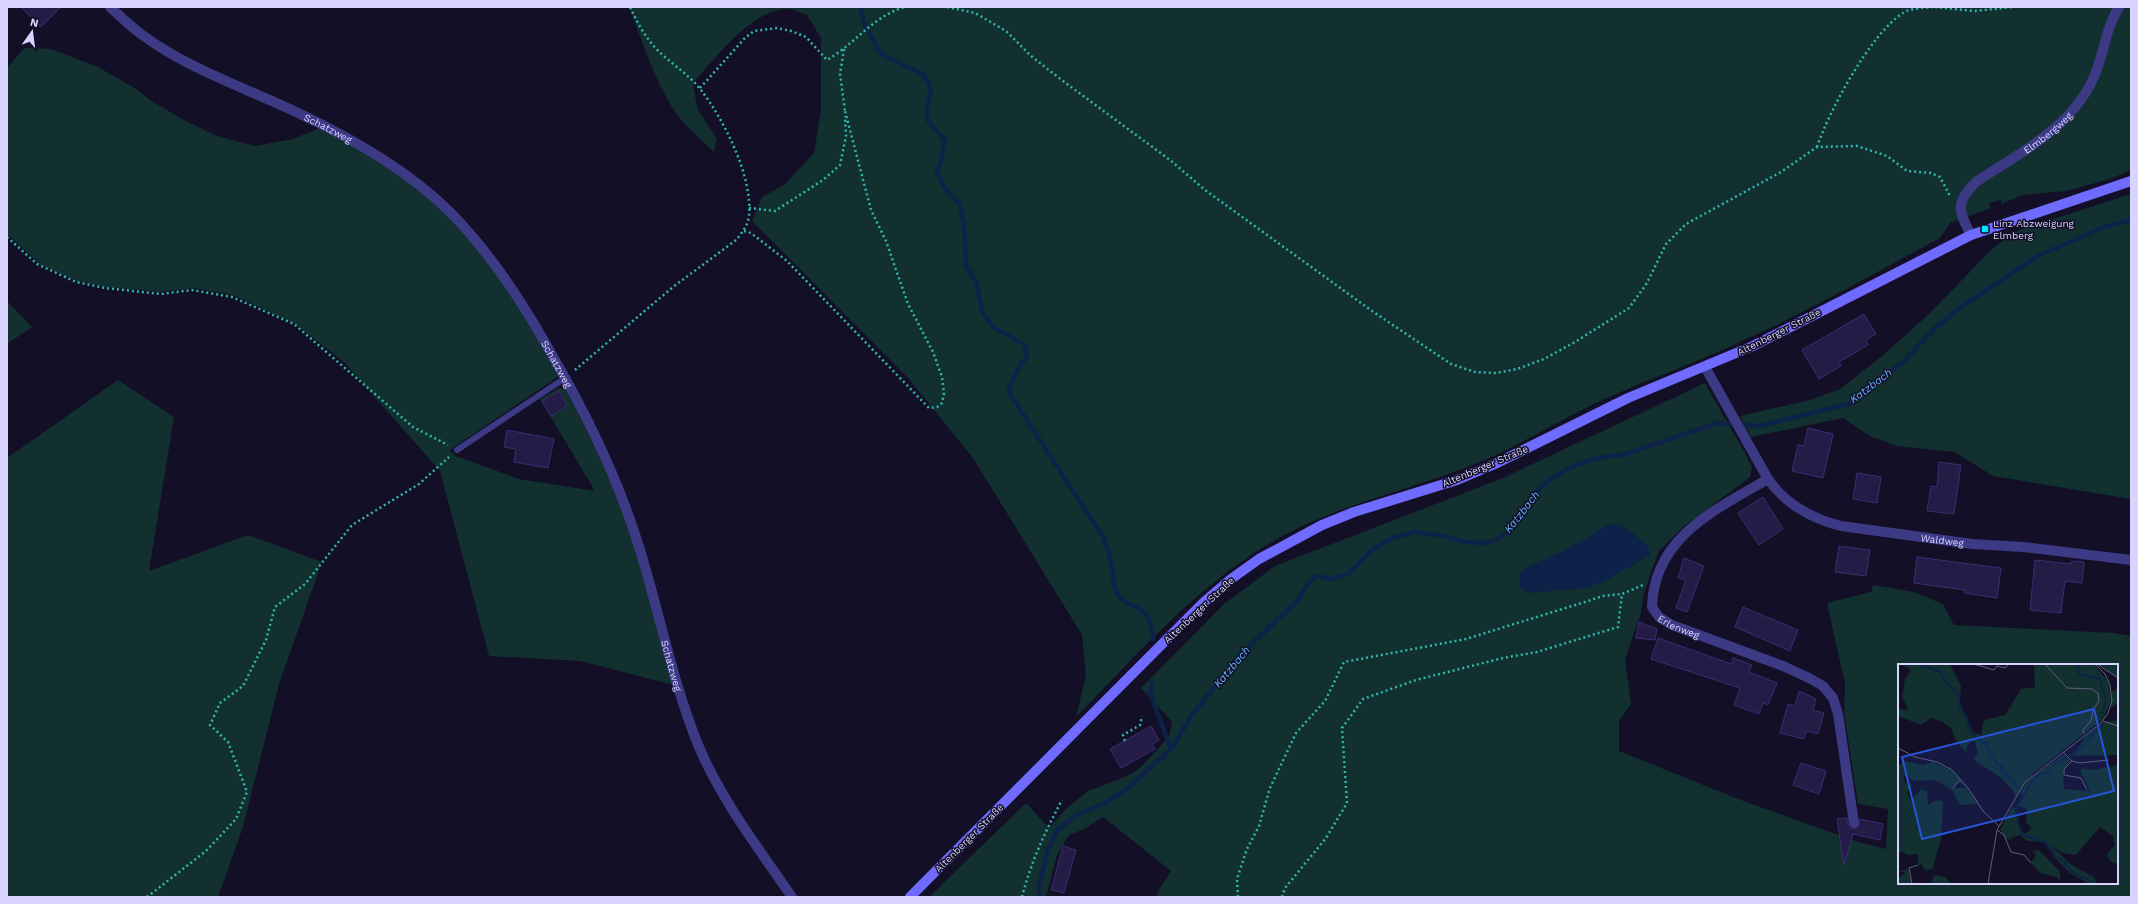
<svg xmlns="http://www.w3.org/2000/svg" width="2138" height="904" font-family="'Work Sans',sans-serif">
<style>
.green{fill:#12302f;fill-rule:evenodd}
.water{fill:#0c2248}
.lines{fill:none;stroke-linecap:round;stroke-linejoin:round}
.stream{stroke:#0c2248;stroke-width:4.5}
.building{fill:#241b47;stroke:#3b2d73}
.path{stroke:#2fb8b0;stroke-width:2.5;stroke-dasharray:2 3;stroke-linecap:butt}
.lane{stroke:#3d3a85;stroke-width:6}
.street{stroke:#3d3a85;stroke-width:10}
.secondary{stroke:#6f6bff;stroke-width:10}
.poi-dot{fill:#00e5ff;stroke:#130f26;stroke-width:1.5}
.labels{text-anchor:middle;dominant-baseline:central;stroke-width:3;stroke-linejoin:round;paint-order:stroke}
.street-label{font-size:10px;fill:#d9d4ff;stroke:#130f26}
.poi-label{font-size:10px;fill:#d9d4ff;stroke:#130f26;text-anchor:start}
.water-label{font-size:11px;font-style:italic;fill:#62b6ff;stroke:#130f26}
.inset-river{fill:none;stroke:#0c2248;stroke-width:2}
.inset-road{fill:none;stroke:#625e7d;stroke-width:1}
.view{fill:#2655da;fill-opacity:0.15;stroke:#2655da;stroke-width:2}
.inset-edge{fill:none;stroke:#d9d4ff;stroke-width:2}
</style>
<rect width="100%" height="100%" fill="#130f26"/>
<path class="green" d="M629 7H2131V170L2110 179 2067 191 2022 195 2002 204 2001 200 1989 203 1991 208 1950 223 1940 238C1875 273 1811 310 1744 340 1700 361 1654 377 1609 397 1571 414 1535 436 1498 454 1421 490 1338 501 1265 546 1192 591 1135 657 1076 717L1086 675 1082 635 973 458 908 378 752 221 762 197 784 185 814 153 821 110V38L807 15C801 13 793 9 786 9 751 10 715 59 693 83L697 108 717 139 714 152C700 138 682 124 672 107 653 76 642 40 629 7Z
M24 48 51 49 98 67 133 87 153 102 184 120 217 136 255 146 293 139 319 128C335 137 352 145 367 154 422 187 471 234 507 287 526 316 542 347 559 376L450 450 456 456 519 479 595 491 540 399 559 388 565 389C593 440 618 495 636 551 650 595 662 640 674 685L580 661 489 656 440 471 345 363 294 323 233 295 193 288 161 292 106 287 77 281 41 265 7 234V68Z
M2131 194V499L1993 476 1955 452 1896 446 1870 436 1843 418 1751 437 1740 416 1810 400 1840 389 1882 356 1929 314 1992 249 2006 238 2019 230Z
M7 301 32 327 7 344Z
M118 380 174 417 149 571 248 535 322 562 279 684 243 827 218 897H7V458Z
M1705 383 1746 455 1752 468 1750 477 1683 527 1659 551 1653 567 1644 593 1641 613 1625 659 1631 704 1619 721V751L1738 799 1858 842 1886 849 1888 809 1858 804 1844 712 1845 684 1827 603 1871 592 1873 585 1914 592 1943 604 1954 625 2114 633 2131 636V897H1156L1160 888 1171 871 1103 817 1084 829 1069 835 1057 855 1046 897H929L1026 803 1049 828 1067 808 1088 791 1125 777 1139 769 1169 737 1172 722 1141 688 1224 604 1275 566 1503 478ZM1899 665H2117V883H1899Z"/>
<path class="water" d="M1617 524 1625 527 1648 546 1650 555 1605 581 1586 588 1528 593 1519 587 1520 574 1524 568 1566 550 1606 526Z"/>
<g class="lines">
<path class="stream" d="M861 7 864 24 881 54 924 75 931 90 927 104 928 121 945 140 942 157 937 172 944 187 959 204 964 223 966 265 976 282 983 314 994 328 1024 344 1027 356 1016 372 1008 391 1103 537C1106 546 1110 555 1112 564 1113 572 1112 583 1116 591 1127 614 1150 597 1153 639
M1152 681 1150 693 1171 749
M1039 897V885L1048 850 1057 830 1075 816 1103 804 1126 790 1171 749 1192 715 1244 651 1298 600 1307 585 1316 576 1331 579 1348 574 1373 549 1393 538 1415 532 1445 536 1464 542 1488 543 1508 533 1533 495 1548 481 1573 466 1598 458 1626 454 1717 423 1759 426 1852 403 1906 359 1932 331 1962 306 2036 257 2104 227 2131 220"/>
</g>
<path class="building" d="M21 7H61L41 27Z
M1864 314 1876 334 1866 340 1868 345 1839 362 1841 366 1819 379 1802 350Z
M559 391 567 406 551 416 542 401Z
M1808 428 1833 434 1823 478 1792 471 1798 445 1804 446Z
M507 430 554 439 548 468 514 462 516 449 504 447Z
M1939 462 1961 465 1954 514 1927 511 1931 486 1937 487Z
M1857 473 1881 477 1877 503 1853 499Z
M1763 497 1783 529 1759 545 1738 513Z
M1839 546 1870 550 1866 576 1835 572Z
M1917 557 2001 568 1997 598 1964 593 1965 590 1914 583Z
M1684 558 1704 566 1687 612 1676 608 1686 580 1678 578Z
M2035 560 2071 564 2072 561 2084 562 2082 583 2065 581 2061 613 2030 610Z
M1743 607 1798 630 1790 651 1735 627Z
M1639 622 1657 629 1655 640 1636 638Z
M1658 638 1731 664 1733 658 1752 665 1749 672 1777 683 1768 705 1763 703 1759 714 1734 705 1740 688 1651 659Z
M1799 691 1816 699 1813 710 1824 713 1818 734 1806 731 1804 739 1780 733 1788 704 1795 706Z
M1151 726 1159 740 1152 744 1155 749 1121 768 1110 749Z
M1801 763 1826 771 1819 794 1793 785Z
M1847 818 1849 827 1852 829 1858 828 1860 819 1883 824 1880 840 1853 834 1844 865 1837 819Z
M1063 846 1076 850 1064 893 1051 890Z"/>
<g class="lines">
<path class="path" d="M947 7 975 13 1006 31 1031 56 1063 81 1170 160 1205 190 1372 311 1451 364 1475 372 1496 373 1517 369 1544 359 1575 342 1629 308 1647 283 1666 244 1686 224 1781 172 1817 147 1857 146 1887 156 1907 171 1931 173 1940 177 1950 196
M1935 7 1975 11 2013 7
M844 49 840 74 845 111
M700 88 745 38 754 31 777 28 791 31 806 37 827 60C855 44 873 16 905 7
M1817 147C1829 111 1871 33 1903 13 1910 8 1924 8 1933 7
M749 208 775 211 823 180 840 165 846 136 845 116
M744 231 751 233 787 261 929 408 937 407 942 403 944 393 942 377 933 352 908 304 886 241 871 210 845 111
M7 237 37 264 76 282 105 288 161 294 192 290 232 297 294 324 413 427 448 445
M575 370 673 287 736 240C742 233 748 225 749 216 753 177 724 120 701 90 687 72 666 61 652 44 643 33 636 20 630 7
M1125 741 1123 735 1140 725 1142 716
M147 897 206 851 236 819 247 792 228 742 210 725 220 703 243 686 266 640 275 607 305 584 352 525 419 484 449 457
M1022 897C1031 862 1045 832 1062 800
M1238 897 1237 879 1247 849 1259 826 1270 788 1296 733 1325 701 1344 662 1466 639 1588 601 1603 596 1622 594
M1282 897 1285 888 1326 838 1347 803 1342 728 1363 699 1416 680 1503 658 1537 652 1618 627 1622 594 1643 585"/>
<path class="lane" d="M457 450 565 378"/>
<g class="street">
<path id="s1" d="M110 7C120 16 130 26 141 34 186 68 243 87 294 111 350 137 407 169 451 213 494 257 526 308 556 362 590 421 620 484 640 550 660 615 673 684 699 747 722 801 759 849 792 897"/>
<path id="s2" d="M1971 235C1958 210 1955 203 1976 182 2019 153 2070 129 2093 79 2104 56 2105 29 2119 7"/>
<path id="s3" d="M1705 367 1768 479C1715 510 1654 537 1652 607L1659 617 1672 625 1783 666 1809 678 1823 686 1833 698 1838 714 1854 823"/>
<path id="s4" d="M1768 479C1785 504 1813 519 1841 526L1972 544 2023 547 2131 560"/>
</g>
<path class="secondary" d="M910 897 1204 602 1231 579 1259 559 1322 525 1354 512 1457 480 1495 464 1628 398 1753 346 1971 235 2131 181"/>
</g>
<rect class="poi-dot" x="1981" y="225" width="8" height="8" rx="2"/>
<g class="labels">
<g class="street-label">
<text stroke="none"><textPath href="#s1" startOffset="251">Schatzweg</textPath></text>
<text stroke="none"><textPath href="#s2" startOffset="147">Elmbergweg</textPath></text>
<text transform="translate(1779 332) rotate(-27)">Altenberger Straße</text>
<text stroke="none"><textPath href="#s1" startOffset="586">Schatzweg</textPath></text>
<text transform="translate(1485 466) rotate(-23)">Altenberger Straße</text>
<text stroke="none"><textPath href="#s4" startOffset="191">Waldweg</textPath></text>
<text transform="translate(1199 610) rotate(-43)">Altenberger Straße</text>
<text stroke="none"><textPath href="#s3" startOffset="345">Erlenweg</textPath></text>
<text stroke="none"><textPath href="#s1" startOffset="910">Schatzweg</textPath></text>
<text transform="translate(969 838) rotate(-45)">Altenberger Straße</text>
</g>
<g class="poi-label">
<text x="1993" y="223">Linz Abzweigung<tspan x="1993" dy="12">Elmberg</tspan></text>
</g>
<g class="water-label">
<text transform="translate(1871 386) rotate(-37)">Katzbach</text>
<text transform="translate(1522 512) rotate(-52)">Katzbach</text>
<text transform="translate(1232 667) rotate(-50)">Katzbach</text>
</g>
</g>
<g transform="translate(1898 664)">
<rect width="220" height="220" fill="#130f26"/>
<path d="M0 0H52L63 22 62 39 75 68 83 71 86 56 107 51 123 25 137 23 136 0H196L211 19 213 38 204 56 133 111 117 134 115 126 102 113 76 96 80 89 77 77H73L68 85 71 91 58 77 53 64 43 57 33 54 23 61 0 52V45L11 46 4 33 7 15 13 7 10 3ZM200 0H220V14ZM220 25V39L213 44 214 27ZM220 56V91L170 92 178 87 189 71 206 58ZM166 90 172 97 165 106 166 125 192 127 182 107 185 104 194 106 220 101 219 200 212 197 209 190 217 181 215 172 202 163 178 191 165 189 154 182 172 200 196 213 199 220H191L172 209 157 194 146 178 129 177 121 171 110 176 102 166 114 143 117 144 125 135V132L122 130 129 117ZM121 142 129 145 128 158 134 165 126 170 119 158 118 147ZM7 97 26 101 35 98 56 108 62 115 55 124H68L61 117 63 116 80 140 62 141 54 126 37 116 17 117 5 112 7 118 14 122 9 128 13 136 23 125 29 127 30 141 38 136 45 137 43 175 34 206 31 205 28 207 23 200 20 202V190L9 191 4 187 0 190V102ZM141 186 162 208V218L159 213 142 209 133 199 138 191 135 188ZM10 205 13 220H0V214L8 208H0ZM36 211 47 213 53 220H33Z" fill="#12302f" fill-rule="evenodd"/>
<path class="inset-river" d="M22 0 42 8 49 19 60 28 62 44 68 52 72 67 84 78 88 79 99 100 104 101 103 106 122 125M180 0 181 10 202 15 208 37 204 50M193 220 191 216 175 209 166 198 156 192 155 187 146 177 124 171 117 146 135 116 143 109H150L158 99 179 88 204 61"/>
<path class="inset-road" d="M76 0 96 6 99 2 107 4 111 0M147 0 169 24 194 25 200 29 201 37 195 46 193 57 185 66 186 70M199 0 220 14M205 57 220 62M0 84 17 93 39 98 54 106 70 124 85 147 101 162M165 88 174 97 166 105V111L183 114 189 126M174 97 181 99 211 96M55 124 63 115M99 166 106 171 113 188 126 191 133 199M14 220 11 204 20 201M90 220 99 166 127 118 202 60 210 49 214 37 212 21 207 10 197 0"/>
<path class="view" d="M196 45 216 127 24 175 4 93Z"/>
<rect width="220" height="220" class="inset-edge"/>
</g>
<rect width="2138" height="904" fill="none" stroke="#d9d4ff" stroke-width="16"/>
<g transform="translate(32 32) rotate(14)" stroke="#130f26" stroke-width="3" paint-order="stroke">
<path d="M0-3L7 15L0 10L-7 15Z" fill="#d9d4ff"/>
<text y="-6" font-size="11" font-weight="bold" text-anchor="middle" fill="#d9d4ff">N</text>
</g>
</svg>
